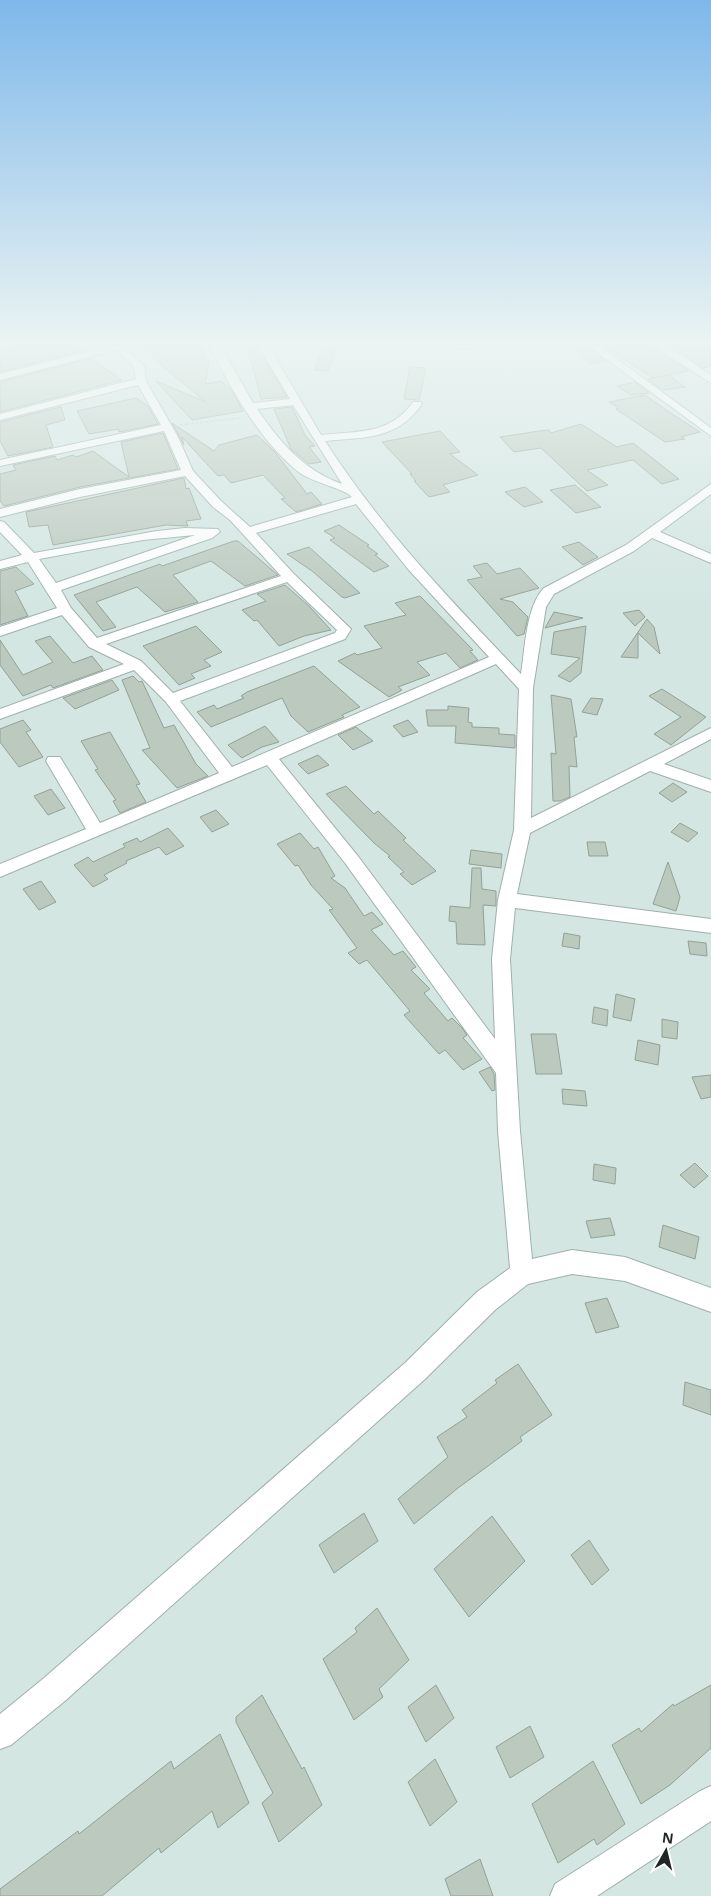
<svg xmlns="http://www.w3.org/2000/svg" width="711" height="1896" font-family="'Noto Sans',sans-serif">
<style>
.building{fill:#bbc9bf;stroke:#93a197}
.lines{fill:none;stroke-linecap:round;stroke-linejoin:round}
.minor-casing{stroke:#9eb0ad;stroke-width:2}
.path{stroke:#95a4a1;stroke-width:2;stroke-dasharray:0.5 2;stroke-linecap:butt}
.minor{fill:#fff;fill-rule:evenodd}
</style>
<rect width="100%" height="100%" fill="#d3e6e2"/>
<path class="building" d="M18 345H72L81 351 0 372V350Z
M143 345H204L205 362H209L205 384 221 381 232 391 243 411 192 420 156 381 206 402 161 365Z
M247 345H256L287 397 261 399Z
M324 345H338L328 371 314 370Z
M571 345H585L606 361 590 364Z
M601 345H653L658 351 689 371 653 378Z
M689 345 694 348 711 345V366L703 368 672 346Z
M91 358 122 380 0 412V382Z
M410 367 426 368 419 400 404 399Z
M669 375 685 387 663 390 648 379Z
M635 382 649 393 631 395 617 386Z
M645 395 669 412 700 432 681 437 685 439 665 442 616 409 619 408 609 402Z
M136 398 148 406 158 424 119 432V429L89 434 77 411Z
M61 407 65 420 46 425 53 447 8 456 0 441V422Z
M292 407 305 435 315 446 309 447 321 462 309 464 291 449 274 409Z
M172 423 214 451 219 445 257 435 274 451 307 494 311 492 322 504 296 512 281 499 285 498 263 475 231 483 224 475 218 476 182 437 184 445Z
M581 424 617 447 633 443 679 479 662 484 633 460 587 470 608 485 587 491 541 448 514 452 500 437 539 431 549 430 551 433Z
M440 431 460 452 450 454 478 475 443 485 450 492 429 497 414 481H416L410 474H412L382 442Z
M163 433 178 469 80 487 4 506 0 501V474L16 470 13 465 55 456 57 460 73 455 76 457 93 451 129 477 121 442Z
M184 478 186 489 189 488 201 519 186 521 188 526 166 525 53 545 48 525 29 527 26 512Z
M575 485 601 507 576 513 550 490Z
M525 487 543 502 524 507 505 492Z
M339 525 369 545 367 546 378 554 375 555 389 566 374 572 330 540 335 538 324 531Z
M234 541H238L278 575 245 586 211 561 173 575 198 602 165 612 137 587 96 602 116 627 103 631 74 595 160 564 162 566Z
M579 542 598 557 583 565 562 547Z
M309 547 360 593 345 598 342 597 312 571 287 554Z
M487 563 497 574 520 568 537 586 539 588 500 599 513 602 528 617 524 634 517 636 467 580 482 577 473 566Z
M16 567 34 584 15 591 28 616 0 625V571Z
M285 585 309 606 331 630 304 636 279 646 257 620 254 621 242 610 266 601 257 594Z
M420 596 473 650 470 651 478 660 460 668 446 653 417 662 430 675 398 687 402 690 389 697 338 661 355 653 357 655 382 648 364 626 406 615 395 603Z
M639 610 645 617 635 626 623 613Z
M554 612 583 618 545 628Z
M647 619 654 627 660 654 638 633V658L621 657Z
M196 626 222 652 204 660 211 666 191 674 195 678 179 685 143 646Z
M586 626 581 673 570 682 558 676 580 658 551 654 554 632Z
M50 636 73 663 92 656 103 670 53 688 51 685 23 696 0 665V640L23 675 53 662 35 641Z
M314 666 360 707 342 715 344 717 308 732 291 716 282 698 211 727 197 712 214 705 217 709 244 698 241 696 247 692Z
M133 676 139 682 142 681 164 728 174 725 196 764 208 776 177 788 142 750 150 748 122 680Z
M112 680 119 690 75 709 63 698Z
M662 689 706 717 671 745 654 734 681 717 649 696Z
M551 695 571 699 577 737H574L577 767 569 766 570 797 560 801H553L551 753 556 754Z
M591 698 603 699 597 715 582 712Z
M448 706 469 708 468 722 472 723V727L499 728V734L515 735V748L455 743 456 726H428L426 710H448Z
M23 720 31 730 26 732 43 757 19 767 0 742V729Z
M408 720 418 732 403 737 393 726Z
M265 726 279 742 262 747 242 758 228 745Z
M356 727 373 741 353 750 338 735Z
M110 732 140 784 136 785 146 802 120 813 113 801 116 800 95 770 98 769 81 741Z
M318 755 329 765 308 774 298 764Z
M673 783 687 792 672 802 659 793Z
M346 786 374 814 378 811 403 835 406 838 403 840 436 871 412 885 400 874 404 872 388 857 390 856 374 843 326 794Z
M51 789 65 808 48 815 34 796Z
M216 810 229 824 212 832 200 817Z
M680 823 698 833 688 842 671 832Z
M168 828 184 846 166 855 159 847 126 861 127 863 104 875 108 879 93 887 74 865 88 857 93 862 125 847 123 844 137 838 140 842Z
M300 833 314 849 318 847 335 876 331 878 345 888 364 916 372 912 383 924 371 930 394 955 403 951 416 967 411 970 430 989 424 993 448 1021 452 1018 462 1028 467 1035 463 1038 482 1059 463 1070 445 1050 439 1054 404 1015 410 1011 367 960 359 964 348 953 357 948 329 910 333 909 311 885 298 865 295 866 277 844Z
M587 842H605L608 856H589Z
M471 850 502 854 501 868 469 864Z
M668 862 680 897 676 911 653 904Z
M472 868H481L482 889 496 891V906L483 905 485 945 457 944 456 922 449 921 450 906 470 908Z
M41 881 56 902 39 910 23 889Z
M564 933 580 936 579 949 562 946Z
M688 941 706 943 707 956 690 954Z
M616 994 635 999 631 1021 613 1017Z
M594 1007 608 1010 607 1026 592 1023Z
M662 1019 678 1022 677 1039 662 1037Z
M531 1034H556L562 1074H536Z
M638 1040 660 1045 658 1065 635 1060Z
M490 1067 494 1074 495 1090 492 1091 479 1072Z
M711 1075V1097L701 1099 692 1077Z
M562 1089 585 1091 587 1106 563 1104Z
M695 1163 708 1176 694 1188 680 1175Z
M594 1164 616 1168 615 1184 593 1180Z
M610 1218 615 1235 591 1238 586 1221Z
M663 1225 699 1237 695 1259 659 1247Z
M607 1298 619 1327 596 1333 585 1303Z
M518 1364 552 1415 520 1437 522 1441 458 1488 414 1524 398 1499 448 1457 437 1437 467 1417 462 1410 497 1383 495 1380Z
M685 1382 711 1390V1415L683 1405Z
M364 1513 378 1541 334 1573 319 1545Z
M492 1516 525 1561 469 1617 434 1569Z
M589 1540 609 1570 592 1585 571 1555Z
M377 1608 409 1660 379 1689 383 1697 354 1720 323 1659 357 1632 355 1628Z
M436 1685 454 1718 426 1742 408 1707Z
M711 1685V1748L670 1785 641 1804 612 1745 639 1728 641 1732 673 1704 674 1706Z
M262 1695 302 1769 304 1767 322 1805 279 1842 262 1803 273 1793 236 1722V1717Z
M530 1726 544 1757 510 1778 496 1747Z
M220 1734 249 1803 218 1828 212 1811 161 1853 159 1848 102 1896H0V1889L78 1831 79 1834 171 1761 174 1769Z
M435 1759 457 1802 430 1826 408 1782Z
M593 1761 625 1824 597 1845 594 1839 558 1863 532 1804Z
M480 1859 493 1896H451L445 1879Z"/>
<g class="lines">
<defs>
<path id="minor" d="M114 345H121L144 366 146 381 178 437 193 471 221 501 250 527 352 497C345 489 312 482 300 473 263 445 229 388 210 345H220L253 403 290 399 258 345H268L321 435C358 431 390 435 413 402H421L422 404C397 440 365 437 325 441 380 527 451 601 521 674 525 649 526 606 544 588L626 545 711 484V494L660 532 711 554V563L652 538 634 551 554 594 546 607 533 688 531 818 711 728V739L664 764 711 780V792L650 771 530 833 517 894 711 919V933L515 908 510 959 520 1131 532 1259 572 1250 625 1257 711 1288V1312L625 1281 572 1274 528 1284 495 1310 424 1380 66 1700 11 1745 0 1749V1714L44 1678 406 1362 477 1292 510 1268 498 1131 496 1073 345 863 267 765 0 877V864L86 829 46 761 48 757H60L100 823 219 773 166 702 134 670 0 719V709L124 664 89 647 62 615 0 636V627L57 608 28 562 0 569V561L22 555 0 532V521L4 522 34 553 157 531 185 528 218 529 220 532 212 538 61 590 71 608 97 638 281 576 230 520 213 507 185 476 80 497 0 517V509L80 489 181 470 164 431 0 466V460L161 425 138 385 0 420V414L136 379 134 367 116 350 0 380V374ZM293 405 342 484C303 470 280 442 257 409ZM356 504 408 569 489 657 232 767 180 701 345 639 351 629 294 574 256 533ZM195 535 56 583 39 559 143 540ZM287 582 337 630 335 633 173 693 141 661 106 644ZM496 664 519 689 514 830 498 900 492 959 495 1039 357 855 279 759Z
M446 345H478L479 346C472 351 453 350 446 345Z
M587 345H598L711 428V436Z
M659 345H666L711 375V383L659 349Z
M711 1786V1821L597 1896H550L555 1884 700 1791Z"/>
</defs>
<use href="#minor" class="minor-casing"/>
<path class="path" d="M180 425 241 418"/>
<use href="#minor" class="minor"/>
</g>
<linearGradient id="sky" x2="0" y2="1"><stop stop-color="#7eb8ea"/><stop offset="0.56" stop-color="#ebf4f2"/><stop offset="1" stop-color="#ebf4f2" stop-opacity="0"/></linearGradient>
<rect width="711" height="611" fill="url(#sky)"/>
<g transform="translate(666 1851) rotate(8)" stroke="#ffffff" stroke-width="4" paint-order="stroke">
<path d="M0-4L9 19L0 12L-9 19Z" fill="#1f2625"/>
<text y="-8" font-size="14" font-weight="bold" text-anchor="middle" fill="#1f2625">N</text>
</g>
</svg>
